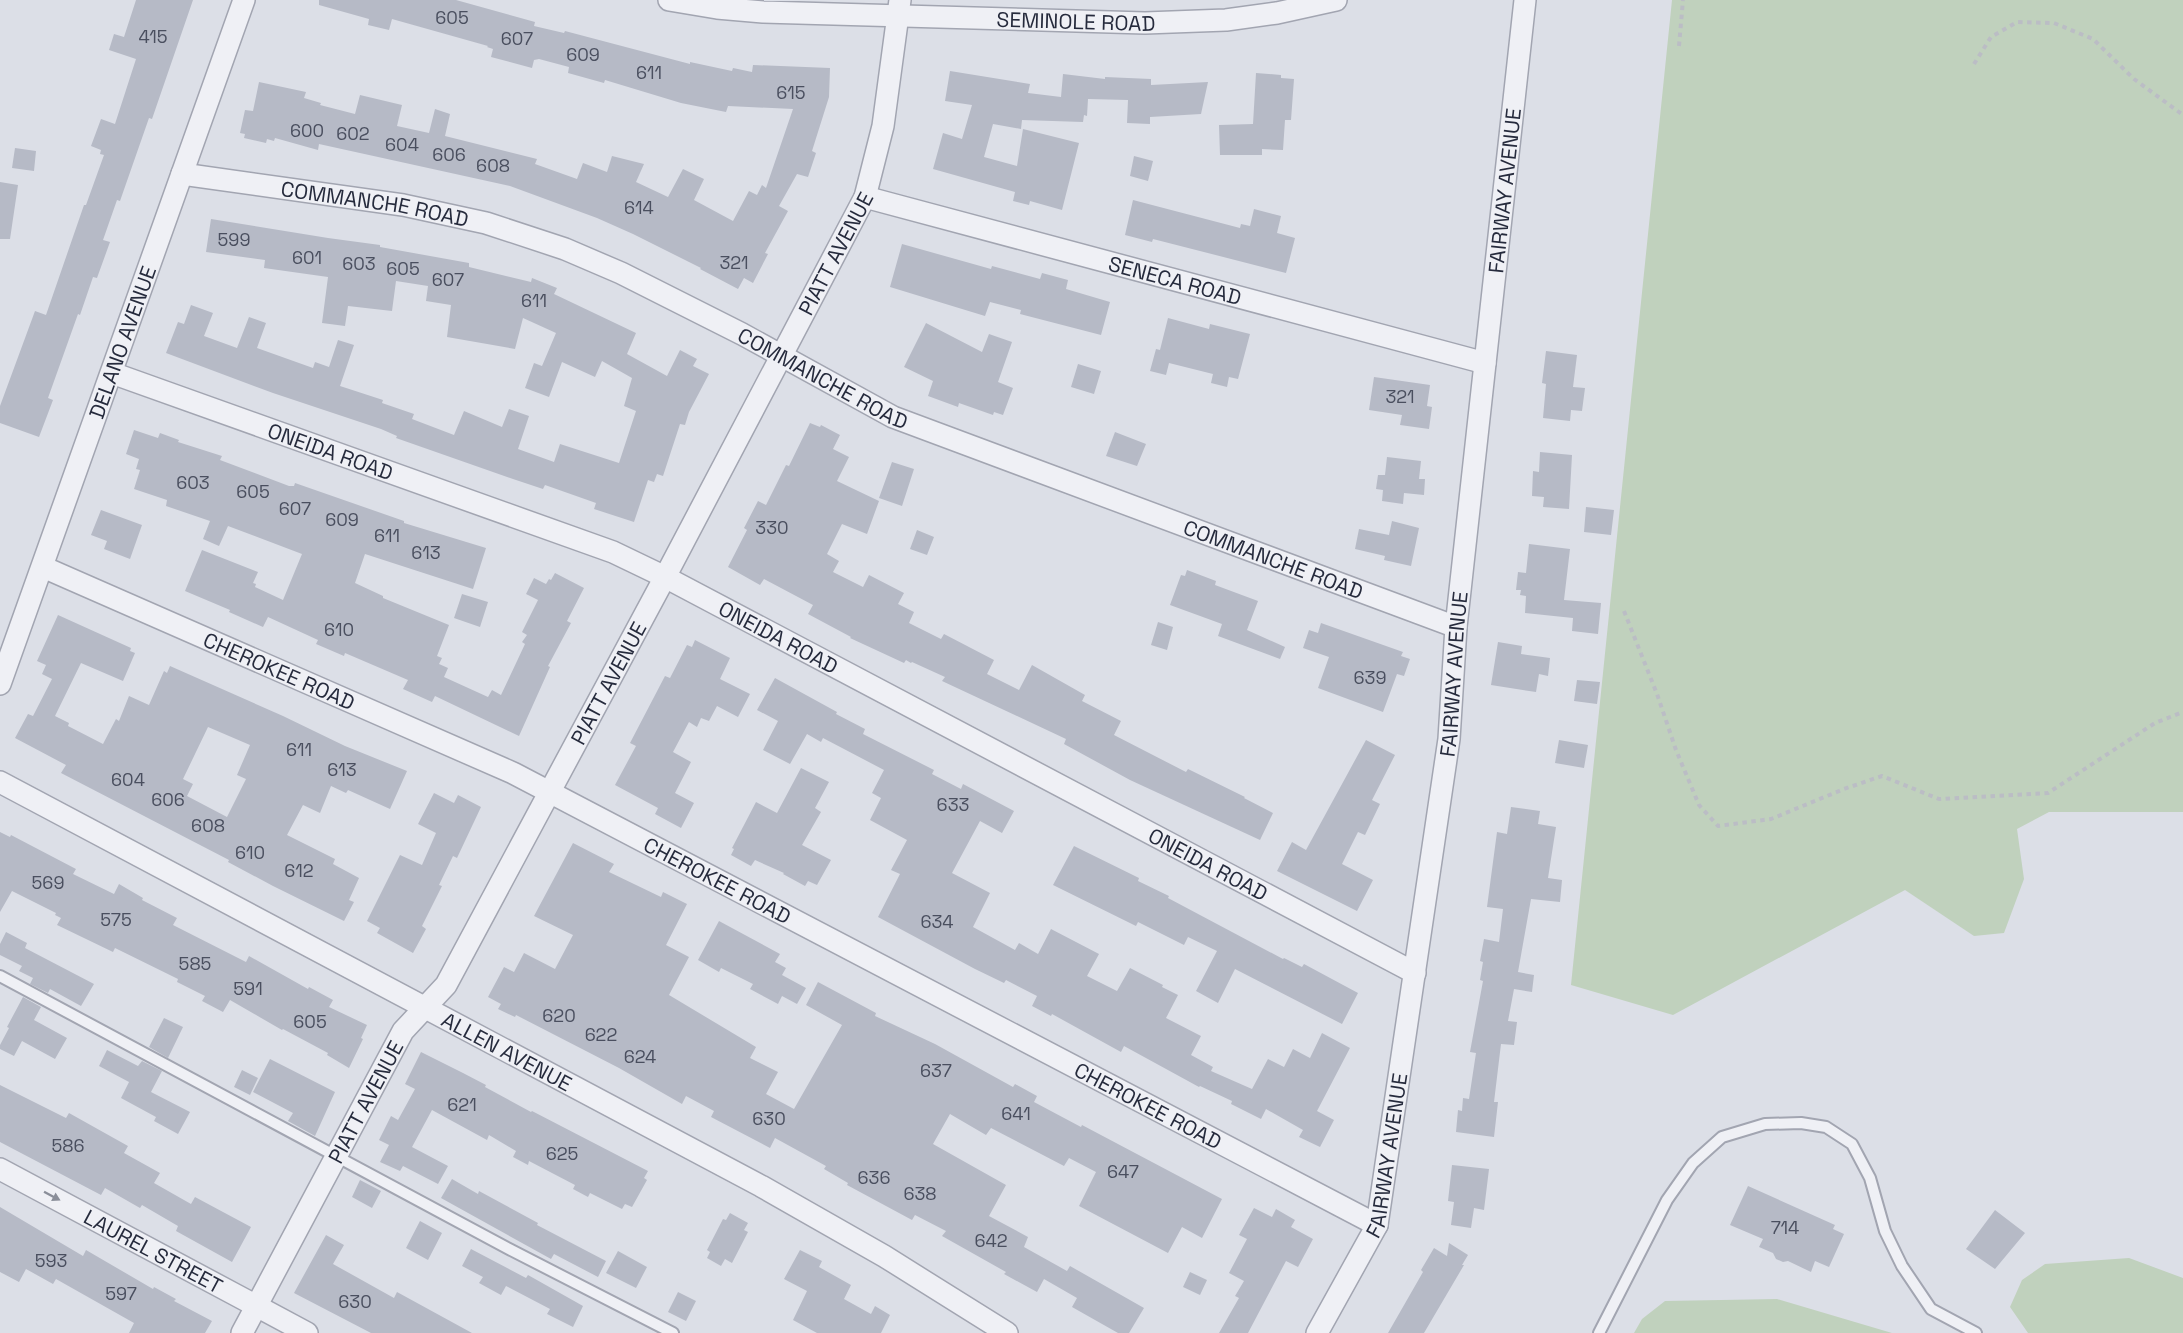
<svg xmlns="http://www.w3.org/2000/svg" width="2183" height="1333" font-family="'Space Grotesk',sans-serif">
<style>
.green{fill:#c0d1bd}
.building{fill:#b6bac6;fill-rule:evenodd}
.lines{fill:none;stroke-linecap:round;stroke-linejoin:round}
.service-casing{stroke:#a2a5b1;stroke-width:14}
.minor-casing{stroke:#a2a5b1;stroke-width:24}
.path{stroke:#bbbdc5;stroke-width:4;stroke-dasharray:4.5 4.5;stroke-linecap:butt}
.service{stroke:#eff0f5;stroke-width:10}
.minor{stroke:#eff0f5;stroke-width:21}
.oneway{fill:#8a8e99}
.labels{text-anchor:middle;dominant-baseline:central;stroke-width:4.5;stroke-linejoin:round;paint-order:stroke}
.number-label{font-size:18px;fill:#4a4f5f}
.street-label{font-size:21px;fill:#262b3d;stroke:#ebeef4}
</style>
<rect width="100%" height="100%" fill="#dcdfe7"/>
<path class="green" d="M1672 0H2183V812H2049L2017 829 2024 879 2004 933 1974 936 1905 890 1673 1015 1571 985Z
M2129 1258 2183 1278V1333H2028L2010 1307 2022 1280 2045 1264Z
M1777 1299 1892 1333H1634L1642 1319 1665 1301Z"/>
<path class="building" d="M136 0H193L152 119 149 118 120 201 117 200 103 240 110 242 97 278 93 277 80 315 78 314 48 398 53 400 39 437 0 423V406L35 311 46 315 84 205H86L104 155 100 154 101 150 91 146 101 119 115 124 136 59 109 50 114 34 124 37Z
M319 0H456L535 22 534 26 564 33 565 31 690 64V62L732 71 733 68 752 72 753 65 830 68 829 97 812 151 816 153 808 177 797 174 779 206 788 211 765 253 768 254 753 283 744 278 738 289 700 269 701 268 633 234 597 218 510 186 319 144 318 150 275 138 274 141 267 139 266 143 244 138 245 134 240 133 245 110 253 111 259 82 306 92 304 98 321 103 320 105 355 114 360 95 402 105 397 126 429 133 435 109 450 114 445 136 537 159 535 164 577 179 583 163 607 172 612 156 644 164 636 182 668 197 683 169 704 179 694 200 733 221 749 191 757 195 762 185 766 188 793 109 728 106 726 112 681 103 605 80 604 83 568 73 569 67 539 59 534 60 532 68 491 57 493 49 487 47 488 46 392 19 389 30 368 25 369 19 319 5Z
M950 71 1030 84 1028 93 1061 97 1063 74 1105 79V77L1151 79V85L1208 82 1201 114 1150 117V124L1127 123 1128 100 1088 99 1087 116 1084 115 1083 122 1022 120 1021 129 993 124 984 157 1017 166 1023 129 1079 143 1062 210 1030 201 1029 205 1013 201 1015 192 933 169 943 133 962 139 972 105 945 101Z
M1256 73 1281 75V78L1294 79 1291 120H1285L1283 150 1262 149V155H1220L1219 125 1253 124Z
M15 148 36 151 34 171 12 168Z
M1134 156 1153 161 1148 181 1130 176Z
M0 182 18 185 10 239H0Z
M1133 200 1240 228 1241 224 1250 226 1254 209 1281 216 1277 233 1295 238 1286 273 1153 239 1152 242 1125 235Z
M211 219 328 238 380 245V247L469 263V267L531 282 532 278 557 288 554 294 636 333 627 354 667 376 680 350 697 359 693 366 709 374 689 412 685 425 680 424 663 476 657 474 654 482 648 480 634 522 594 509 596 503 545 485 543 489 513 479 396 438 397 436 381 429 273 393 166 353 178 322 184 324 191 305 213 313 204 336 237 348 249 317 266 323 257 348 313 368 315 362 329 367 338 340 354 345 340 386 383 400 382 403 414 414 412 419 454 435 464 411 502 427 509 409 529 416 518 449 554 462 560 444 619 463 636 411 624 406 632 378 602 361 595 377 562 362 549 397 525 388 534 363 542 366 556 333 523 318 515 349 447 337 451 305 426 301 428 286 396 281 392 311 348 306 345 326 322 323 328 277 264 268 265 260 206 252Z
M902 244 991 269 992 266 1040 279 1042 273 1068 280 1066 289 1110 302 1101 335 1020 314 1021 310 990 302 985 316 890 287Z
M1168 318 1209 329 1210 324 1250 334 1238 379 1229 377 1227 387 1211 383 1213 374 1169 363 1166 375 1150 371 1156 349 1160 350Z
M926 323 982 352 989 334 1012 342 998 382 1013 388 1003 415 994 412 993 415 959 403 958 407 928 396 933 381 904 367Z
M1546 351 1577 355 1573 387 1585 388 1582 411 1571 410 1570 421 1543 418 1546 384 1542 383Z
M1078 364 1101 371 1094 394 1071 387Z
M1374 377 1430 385 1427 406 1432 407 1429 429 1400 425 1402 415 1369 410Z
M810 423 820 427 821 425 840 435 833 449 849 457 837 481 879 501 867 534 842 524 827 554 839 561 833 572 863 587 869 575 904 593 898 604 914 612 909 623 941 639 944 634 994 660 987 674 1019 690 1032 665 1085 695 1082 701 1121 721 1114 735 1186 772 1188 769 1245 797 1244 798 1273 813 1260 840 1130 780 1064 744 1066 739 942 681 945 677 912 662 911 663 906 660 904 663 850 638 851 637 808 614 813 605 764 579 760 585 728 567 747 530 744 528 758 501 766 505 786 465 789 466Z
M134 430 158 438 160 433 179 440 178 442 222 456 220 460 289 486H294L295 483 404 521V523L486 548 473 589 365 554 355 583 383 596V598L449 625 437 656 442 658 439 664 448 668 444 677 488 697 492 690 501 695 525 644 522 642 527 635 522 632 538 600 526 594 534 578 546 584 549 579 551 580 555 573 584 588 567 621 571 623 548 666 550 667 519 736 435 696 432 702 403 689 408 680 345 653 344 656 316 644 318 640 268 617 263 627 229 612 230 610 185 591 202 550 258 572 253 583 256 584 255 587 283 600 302 554 228 526 219 546 203 539 210 521 166 506 167 500 134 489 140 470 136 469 139 459 126 454Z
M1115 432 1146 444 1137 466 1106 456Z
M1540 452 1572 455 1569 509 1543 507 1544 497 1532 496 1533 471 1539 472Z
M1387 457 1421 461 1419 479H1425L1424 495 1404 493 1403 504 1382 501 1383 490 1376 489 1378 475H1385Z
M892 462 914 469 902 506 879 498Z
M1586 507 1614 510 1611 535 1584 532Z
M101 510 142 525 130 559 104 549 107 541 91 535Z
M1392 521 1419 528 1411 566 1384 560 1385 556 1355 549 1359 529 1389 535Z
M917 530 934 537 927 555 910 549Z
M1529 544 1570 549 1564 600 1601 603 1598 634 1572 631 1573 618 1525 613 1526 596 1520 595 1521 590H1516L1518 572 1526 573Z
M1187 570 1216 581 1215 585 1258 601 1247 630 1285 647 1280 659 1218 636 1222 624 1170 605 1181 575 1185 576Z
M462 594 488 602 480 627 454 618Z
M58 615 131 648 130 651 135 653 123 681 81 663 55 716 69 723 68 726 103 744 116 719 119 721 129 696 149 705 164 671 167 673 170 666 283 716 345 746 407 771 390 809 348 790 346 793 331 786 320 813 303 805 287 835 335 859 333 864 359 878 349 900 354 902 344 921 273 886 228 862 229 860 61 773 66 765 15 738 28 714 33 716 52 679 42 674 46 665 37 661ZM208 727 250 745 237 775 246 779 227 817 187 796 193 784 183 779Z
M1158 622 1173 627 1167 650 1151 645Z
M1321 623 1403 652 1401 656 1410 659 1404 676 1397 674 1383 712 1318 688 1329 657 1303 648 1309 630 1318 633Z
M695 640 730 658 720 679 750 694 738 717 717 706 709 721 701 718 697 727 689 722 673 752 691 762 675 793 694 803 681 828 655 814 658 808 615 785 636 746 630 743 665 676 670 678 687 645 692 647Z
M1498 642 1522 646 1521 654 1550 658 1548 676 1539 674 1536 692 1491 685Z
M775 678 837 712 836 714 865 729 863 734 934 770 932 774 961 789 963 784 1014 811 1002 833 980 821 952 873 990 893 973 927 1015 950 1019 943 1038 954 1051 929 1099 954 1087 976 1117 991 1130 968 1163 985 1162 987 1178 995 1166 1018 1201 1036 1191 1055 1213 1067 1211 1071 1252 1089 1268 1059 1284 1067 1293 1049 1310 1058 1322 1033 1350 1048 1317 1111 1334 1120 1320 1147 1299 1137 1303 1130 1266 1109 1261 1119 1231 1104 1232 1101 1200 1086 1199 1087 1124 1046 1121 1052 1052 1014 1051 1016 1032 1006 1037 996 1006 980 1004 983 975 969 878 917 900 874 891 870 907 840 870 820 881 798 872 793 884 770 823 738 821 742 807 734 790 764 763 750 778 721 757 710Z
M1577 680 1600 682 1597 704 1574 701Z
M1366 740 1395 755 1372 800 1380 804 1365 835 1358 832 1342 864 1373 880 1357 911 1277 871 1292 842 1306 850Z
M1559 740 1588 745 1584 768 1555 763Z
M801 768 829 782 815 808 821 812 802 845 831 860 817 885 808 881 805 886 783 874 784 873 755 860 751 866 731 855 734 849 732 848 756 802 777 813Z
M434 793 454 803 458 795 481 807 457 858 453 856 439 885 442 886 422 926 426 929 413 953 377 933 380 928 367 921 400 855 422 865 436 833 418 824Z
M1511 807 1540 811 1538 824 1556 827 1548 878 1562 880 1560 902 1531 899 1518 972 1534 975 1532 992 1514 989 1508 1021 1517 1022 1514 1045 1501 1044 1494 1102H1498L1494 1137 1456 1132 1458 1110 1462 1111 1463 1098 1469 1099 1476 1053 1470 1052 1483 981 1480 980 1483 962 1480 961 1484 939 1499 942 1503 909 1487 907 1497 832 1507 834Z
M0 832 10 837 11 835 76 869 73 874 114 894 119 884 143 898 142 900 177 918 173 925 246 962 249 956 308 989 309 987 333 1000 329 1007 367 1025 361 1038 363 1039 349 1068 327 1055 328 1053 283 1029 282 1030 230 1000 223 1012 202 1001 205 996 177 982 178 979 115 948 113 952 57 925 61 918 55 915 56 913 12 891 0 912Z
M573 843 614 864 609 872 661 897 663 892 687 904 666 945 689 957 669 995 756 1047 750 1058 778 1072 766 1094 794 1109 842 1025 806 1005 818 982 876 1013 875 1016 935 1044 1013 1087 1015 1084 1037 1096 1034 1102 1081 1127 1082 1125 1222 1199 1202 1238 1182 1227 1168 1253 1079 1206 1096 1172 1069 1158 1064 1166 991 1128 986 1135 950 1114 933 1144 1006 1185 989 1216 1028 1237 1024 1247 1067 1271 1070 1266 1144 1308 1129 1333H1118L1072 1307 1077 1298 1044 1279 1037 1292 1004 1274 1006 1272 942 1236 946 1231 915 1215 912 1220 847 1185 848 1183 824 1169 826 1166 775 1138 770 1148 711 1117 714 1111 686 1096 682 1104 619 1068 516 1015 515 1017 498 1009 501 1004 488 997 504 967 514 972 524 953 555 969 573 935 534 916Z
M1074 846 1139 878 1138 881 1169 896 1168 898 1283 959 1284 958 1302 967 1304 964 1358 993 1342 1024 1235 969 1218 1003 1196 991 1217 951 1188 937 1184 945 1138 922 1136 926 1053 885Z
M719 921 780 954 775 962 786 968 782 975 806 988 797 1004 782 996 778 1004 750 989 753 984 721 968 719 972 698 960Z
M6 932 27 943 25 948 94 984 81 1006 50 989 48 993 30 984 33 978 19 971 22 966 0 955V944Z
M23 997 41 1007 34 1020 67 1038 55 1059 22 1041 14 1056 0 1049V1045L9 1028 7 1027Z
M164 1018 183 1027 168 1058 149 1047Z
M107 1050 138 1066 142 1061 162 1071 151 1092 190 1112 178 1134 154 1121 156 1117 121 1098 129 1082 99 1066Z
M421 1052 463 1073 486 1085 485 1087 531 1112 532 1111 648 1171 644 1178 647 1180 632 1207 625 1204 622 1209 590 1193 588 1197 573 1189 575 1185 529 1161 528 1165 513 1157 516 1151 489 1135 487 1140 432 1110 412 1147 448 1166 438 1184 403 1166 400 1171 380 1162 389 1145 379 1140 391 1116 398 1120 415 1089 405 1084Z
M270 1059 335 1092 315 1136 288 1121 293 1113 253 1092Z
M242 1070 258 1078 250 1095 234 1087Z
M0 1085 66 1118 69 1113 128 1146 124 1153 160 1173 154 1183 191 1204 195 1197 251 1227 232 1262 176 1231 178 1226 142 1205 140 1208 105 1188 101 1195 0 1142Z
M1452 1165 1489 1169 1484 1210 1474 1208 1471 1228 1451 1225 1454 1202 1448 1201Z
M452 1179 478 1194 479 1191 538 1223 537 1225 606 1261 598 1277 554 1254 551 1259 441 1198Z
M360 1180 381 1191 372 1208 352 1197Z
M1748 1186 1835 1225 1833 1229 1844 1234 1829 1267 1815 1261 1811 1272 1788 1261 1783 1262 1776 1259 1773 1253 1759 1247 1763 1239 1730 1225Z
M0 1207 83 1256 86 1250 153 1289 154 1287 176 1299 174 1301 212 1321 205 1333H129L134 1323 56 1279 53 1284 26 1269 19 1282 0 1272Z
M1254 1208 1272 1217 1276 1209 1295 1220 1291 1227 1313 1239 1298 1267 1286 1261 1248 1333H1219L1239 1298 1235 1296 1244 1281 1229 1273 1247 1239 1239 1235Z
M1995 1210 2025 1233 1995 1269 1966 1249Z
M730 1213 748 1223 744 1230 748 1232 732 1263 725 1259 721 1266 707 1258 710 1252 707 1250 723 1219 726 1220Z
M420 1221 442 1233 428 1260 406 1248Z
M326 1235 344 1245 333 1264 394 1298 397 1292 472 1333H371L294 1293Z
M1449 1243 1468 1255 1462 1265H1464L1424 1333H1388L1423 1272 1421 1270 1434 1248 1447 1256Z
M471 1249 526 1278 528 1275 583 1306 573 1327 547 1314 550 1309 506 1286 501 1295 479 1283 483 1277 462 1266Z
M800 1250 822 1261 819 1267 851 1285 844 1299 871 1314 875 1306 890 1315 881 1333H817L793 1320 807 1291 784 1279Z
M618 1251 647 1267 636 1288 606 1273Z
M1190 1272 1207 1280 1200 1295 1183 1287Z
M678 1292 696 1301 686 1321 668 1312Z"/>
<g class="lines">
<defs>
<path id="service" d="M0 976 511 1250 673 1333
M1599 1333 1667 1200 1693 1163 1722 1137 1765 1124 1801 1123 1826 1127 1852 1144 1870 1178 1885 1231 1902 1266 1931 1309 1976 1333"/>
<g id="minor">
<path id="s1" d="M669 0 717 8 763 12 1145 23 1226 20 1277 13 1336 0"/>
<path id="s2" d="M182 174 403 205 486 223 565 249 621 273 742 334 893 417 1456 627"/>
<path id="s3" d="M865 197 1485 363"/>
<path id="s4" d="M112 373 613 552 665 577 1415 973"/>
<path id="s5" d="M43 567 513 773 1377 1225"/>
<path id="s6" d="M0 684 244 0"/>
<path id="s7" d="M0 782 761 1186 884 1256 1007 1333"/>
<path id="s8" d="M0 1169 307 1333"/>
<path id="s9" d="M242 1333 403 1031 446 985 665 577 865 197 883 126 900 0"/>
<path id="s10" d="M1317 1333 1377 1225 1449 739 1456 627 1525 0"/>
</g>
</defs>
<use href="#service" class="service-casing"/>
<use href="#minor" class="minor-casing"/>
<path class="path" d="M1679 46 1683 0
M1974 64 1991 37 2017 22 2054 23 2093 39 2134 79 2183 115
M1624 611 1657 694 1676 750 1699 805 1718 826 1771 819 1844 789 1882 776 1939 799 2048 793 2155 723 2183 712"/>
<use href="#service" class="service"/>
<use href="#minor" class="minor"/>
</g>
<defs><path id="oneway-solid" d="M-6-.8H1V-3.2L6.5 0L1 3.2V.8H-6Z" transform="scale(1.5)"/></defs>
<use class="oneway" href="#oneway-solid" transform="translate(52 1196) rotate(28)"/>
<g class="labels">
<g class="number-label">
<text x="452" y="17">605</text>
<text x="153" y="36">415</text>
<text x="517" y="38">607</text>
<text x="583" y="54">609</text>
<text x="649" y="72">611</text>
<text x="791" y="92">615</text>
<text x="307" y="130">600</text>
<text x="353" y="133">602</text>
<text x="402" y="144">604</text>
<text x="449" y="154">606</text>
<text x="493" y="165">608</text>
<text x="639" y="207">614</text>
<text x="234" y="239">599</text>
<text x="307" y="257">601</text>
<text x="734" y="262">321</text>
<text x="359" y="263">603</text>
<text x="403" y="268">605</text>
<text x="448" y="279">607</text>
<text x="534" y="300">611</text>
<text x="1400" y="396">321</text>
<text x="193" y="482">603</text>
<text x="253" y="491">605</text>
<text x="295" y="508">607</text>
<text x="342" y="519">609</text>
<text x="772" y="527">330</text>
<text x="387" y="535">611</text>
<text x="426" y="552">613</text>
<text x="339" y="629">610</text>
<text x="1370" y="677">639</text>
<text x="299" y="749">611</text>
<text x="342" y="769">613</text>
<text x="128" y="779">604</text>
<text x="168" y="799">606</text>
<text x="953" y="804">633</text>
<text x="208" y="825">608</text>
<text x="250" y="852">610</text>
<text x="299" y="870">612</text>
<text x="48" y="882">569</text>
<text x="116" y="919">575</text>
<text x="937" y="921">634</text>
<text x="195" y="963">585</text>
<text x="248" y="988">591</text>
<text x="559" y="1015">620</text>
<text x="310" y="1021">605</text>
<text x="601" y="1034">622</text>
<text x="640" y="1056">624</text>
<text x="936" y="1070">637</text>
<text x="462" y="1104">621</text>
<text x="1016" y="1113">641</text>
<text x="769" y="1118">630</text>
<text x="68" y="1145">586</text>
<text x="562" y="1153">625</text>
<text x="1123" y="1171">647</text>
<text x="874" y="1177">636</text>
<text x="920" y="1193">638</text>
<text x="1785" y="1227">714</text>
<text x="991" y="1240">642</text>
<text x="51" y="1260">593</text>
<text x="121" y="1293">597</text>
<text x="355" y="1301">630</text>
</g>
<g class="street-label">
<text stroke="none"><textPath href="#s1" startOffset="408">SEMINOLE ROAD</textPath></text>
<text stroke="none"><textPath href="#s10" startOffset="1166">FAIRWAY AVENUE</textPath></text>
<text stroke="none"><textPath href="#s2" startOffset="195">COMMANCHE ROAD</textPath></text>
<text stroke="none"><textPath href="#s9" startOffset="1234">PIATT AVENUE</textPath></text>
<text stroke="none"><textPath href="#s3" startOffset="321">SENECA ROAD</textPath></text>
<text stroke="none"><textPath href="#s6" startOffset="363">DELANO AVENUE</textPath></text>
<text stroke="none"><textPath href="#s2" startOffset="680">COMMANCHE ROAD</textPath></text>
<text stroke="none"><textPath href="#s4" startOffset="232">ONEIDA ROAD</textPath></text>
<text stroke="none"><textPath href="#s2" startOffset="1166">COMMANCHE ROAD</textPath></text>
<text stroke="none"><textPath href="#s4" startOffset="718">ONEIDA ROAD</textPath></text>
<text stroke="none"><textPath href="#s5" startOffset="258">CHEROKEE ROAD</textPath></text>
<text stroke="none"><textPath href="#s10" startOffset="680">FAIRWAY AVENUE</textPath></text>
<text stroke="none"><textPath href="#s9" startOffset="748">PIATT AVENUE</textPath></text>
<text stroke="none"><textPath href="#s4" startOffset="1204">ONEIDA ROAD</textPath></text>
<text stroke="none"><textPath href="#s5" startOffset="744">CHEROKEE ROAD</textPath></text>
<text stroke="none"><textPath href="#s7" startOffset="574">ALLEN AVENUE</textPath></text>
<text stroke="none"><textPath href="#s9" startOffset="262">PIATT AVENUE</textPath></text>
<text stroke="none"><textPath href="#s5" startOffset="1230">CHEROKEE ROAD</textPath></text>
<text stroke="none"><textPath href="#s10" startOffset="194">FAIRWAY AVENUE</textPath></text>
<text stroke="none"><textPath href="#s8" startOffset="174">LAUREL STREET</textPath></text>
</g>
</g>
</svg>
